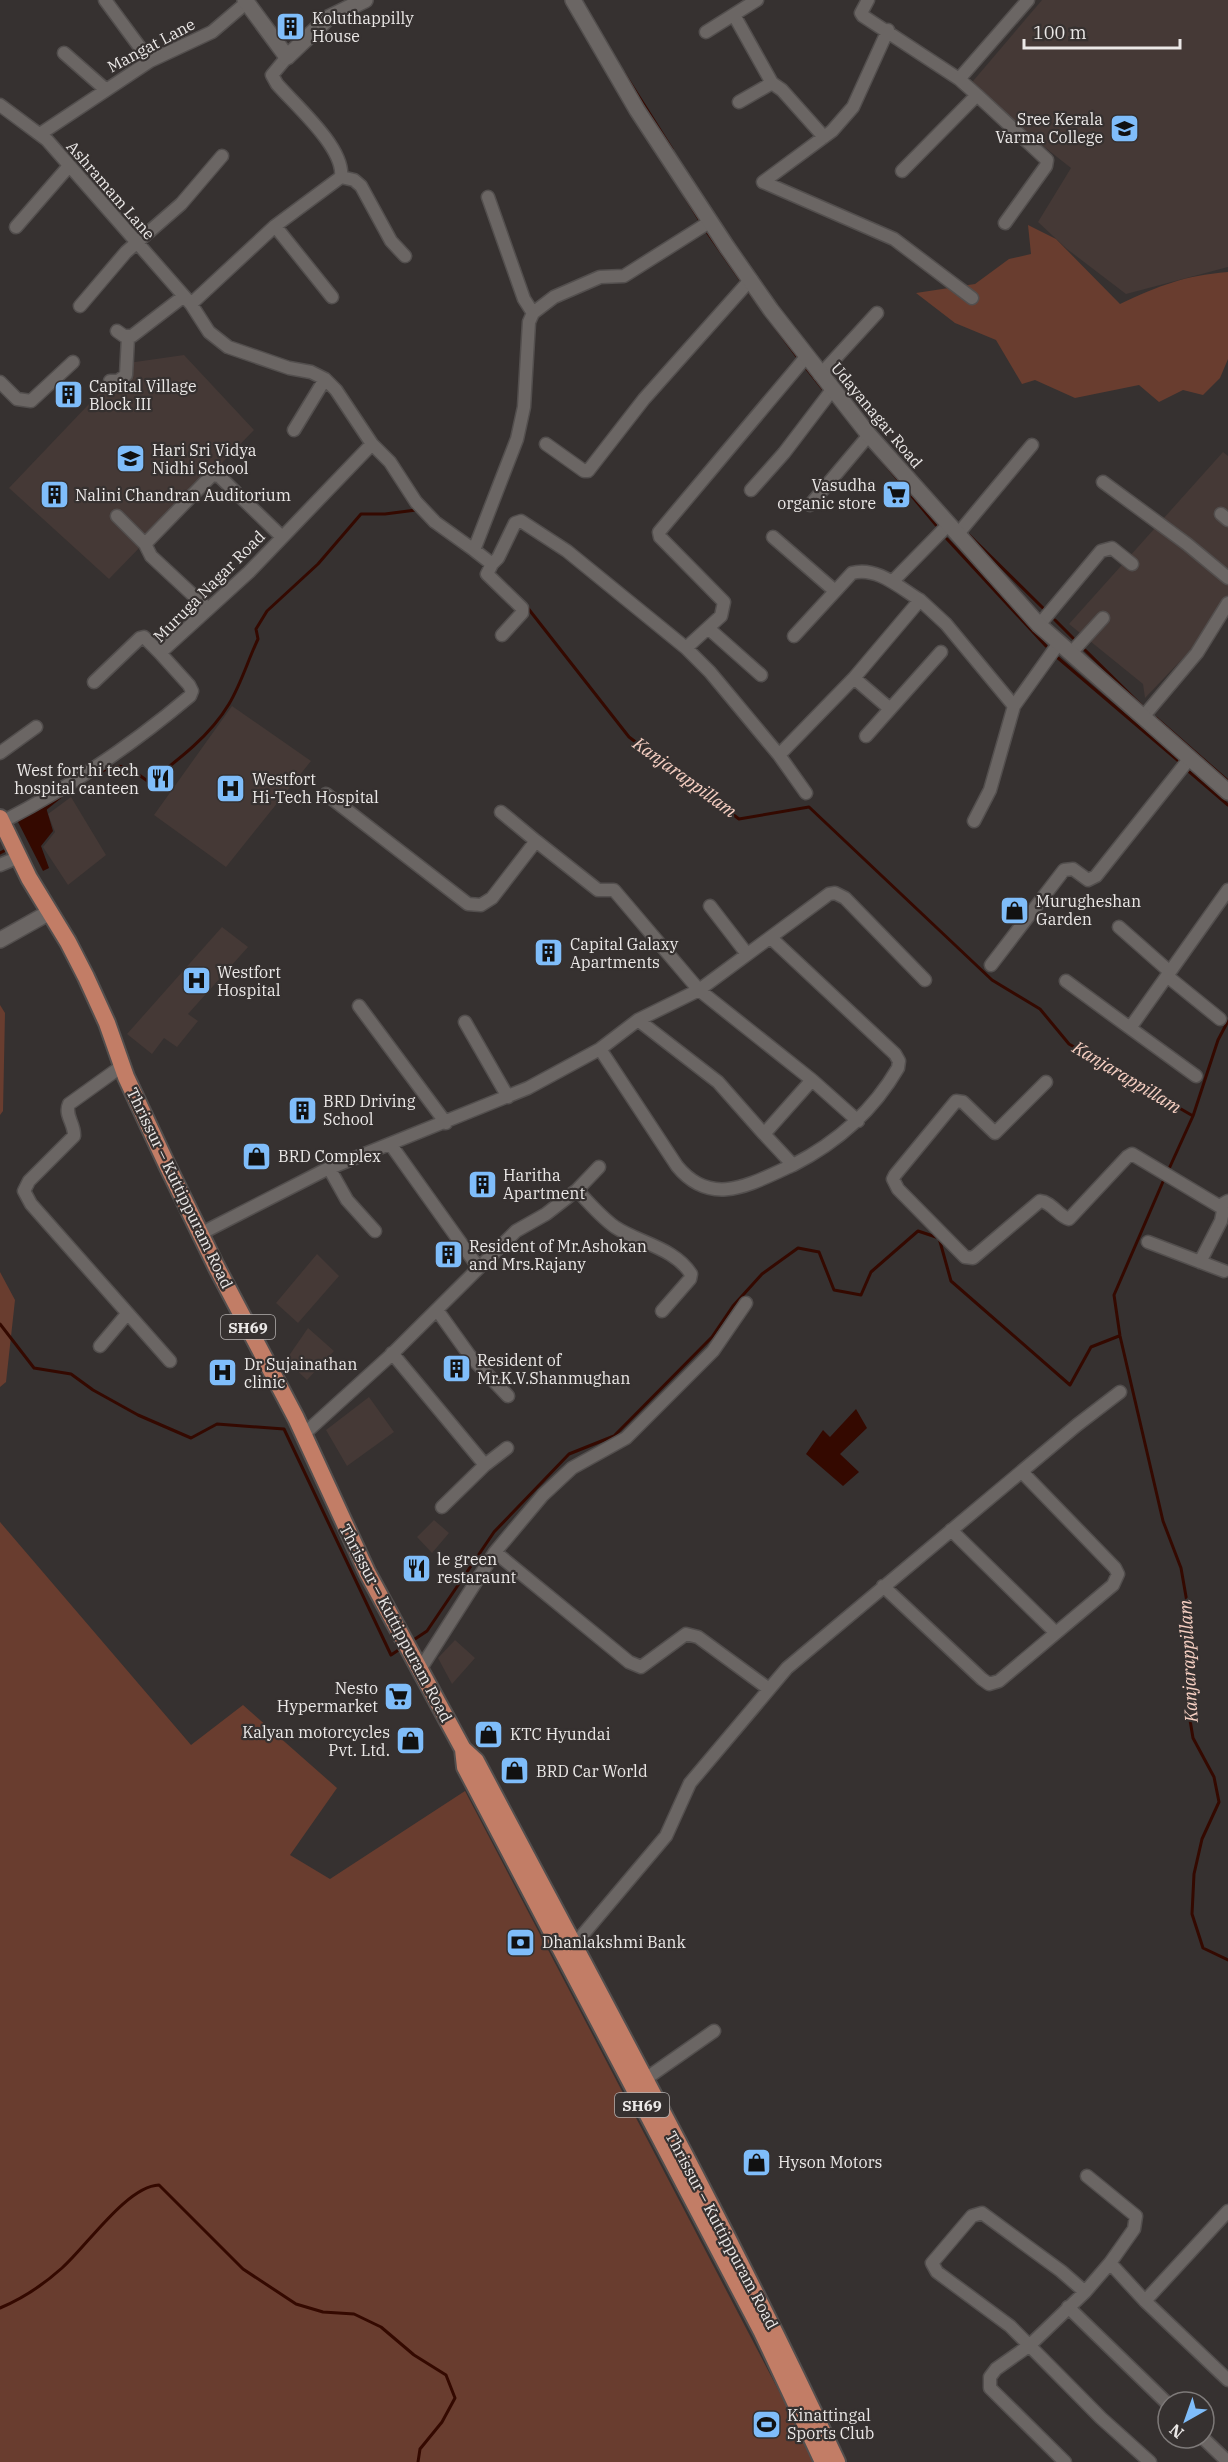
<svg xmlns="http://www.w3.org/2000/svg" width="1228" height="2462" font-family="'IBM Plex Serif',serif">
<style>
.built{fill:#453936}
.green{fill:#693d2f}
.water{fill:#340900}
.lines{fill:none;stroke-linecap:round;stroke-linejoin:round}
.stream{stroke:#340900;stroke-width:3}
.minor-casing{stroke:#534f4e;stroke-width:15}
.tertiary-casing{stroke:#534f4e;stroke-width:18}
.primary-casing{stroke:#534f4e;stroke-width:20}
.minor{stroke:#6b6664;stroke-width:12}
.tertiary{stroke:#6b6664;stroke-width:15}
.primary{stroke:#c27d66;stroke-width:16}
.labels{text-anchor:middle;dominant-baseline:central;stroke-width:4.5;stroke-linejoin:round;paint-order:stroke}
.shield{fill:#363130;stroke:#b5b1b0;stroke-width:1.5}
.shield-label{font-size:15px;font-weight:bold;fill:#ebe8e7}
.poi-label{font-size:16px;fill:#ebe8e7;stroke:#363130;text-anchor:start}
.street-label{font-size:16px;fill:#ebe8e7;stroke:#363130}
.water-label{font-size:18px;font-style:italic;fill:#f7d0c3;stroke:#363130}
</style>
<rect width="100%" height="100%" fill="#363130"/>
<path class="built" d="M1042 0H1228V267L1126 294 1067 249 1038 222 1071 168 968 87Z
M184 355 254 430 109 579 9 488 128 363Z
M1223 452 1228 456V611L1145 698 1143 684 1069 624Z
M232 706 311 761 226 867 154 815Z
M71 797 106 855 68 885 43 847 55 832 48 814Z
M222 927 248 947 188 1014 198 1021 177 1047 164 1038 152 1054 127 1034Z
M317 1254 339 1276 298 1323 276 1303Z
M308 1328 334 1351 307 1380 286 1360Z
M369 1397 394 1432 347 1466 326 1430Z
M434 1520 449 1533 432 1553 417 1537Z
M455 1640 475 1658 452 1684 438 1658Z"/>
<path class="green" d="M1028 225 1056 239 1120 304C1161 285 1183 276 1228 272V359L1220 378 1203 395 1183 390 1159 402 1139 385 1075 398 1035 380 1022 384 996 340 955 323 916 293 975 284 1009 259 1031 254Z
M0 1005 5 1013 3 1111 0 1115Z
M0 1272 15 1300 6 1382 0 1387Z
M0 1522 191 1745 243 1705 337 1788 290 1855 330 1879 465 1791 816 2462H0Z"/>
<path class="water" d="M45 804 53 831 41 846 49 868 43 871 17 820Z
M856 1409 867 1428 840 1454 859 1472 843 1486 806 1454 823 1430 830 1437Z"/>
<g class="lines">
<path class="stream" d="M624 73 672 149
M686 198 702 224
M705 229 742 282
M750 293 799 359
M807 369 823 389
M881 459 936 525
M969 535 1043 608
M947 539 1046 646
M527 607 629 737 739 819 809 807 992 980 1040 1009 1069 1044 1193 1116 1168 1171
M1055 620 1073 638
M1085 650 1146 710
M1058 658 1182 764
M1156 718 1228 781
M1185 768 1228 805
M96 774C122 760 126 766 149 782 178 760 210 736 229 704 241 684 248 660 258 639L256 629 267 611 318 564 361 514H385L416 510
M45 809 60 797
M0 853 8 849
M1193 1116 1218 1040 1228 1021
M1165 1177 1114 1295 1120 1336 1163 1521 1181 1568 1188 1608V1708L1193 1738 1214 1777 1219 1802 1202 1839 1194 1874 1192 1914 1203 1948 1228 1960
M0 1324 34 1368 71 1374 93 1390 138 1415 191 1438 217 1424 284 1429 391 1655 400 1649
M415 1639 427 1631 494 1532 569 1454 614 1436 712 1337 733 1306 762 1274 798 1248 819 1252 834 1290 861 1295 871 1272 918 1231 939 1238 951 1281 1070 1385 1091 1347 1119 1336
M0 2308C24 2298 43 2285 62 2268 86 2247 127 2186 159 2185L243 2269 296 2304 323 2312 354 2314 381 2327 414 2355 446 2375 455 2398 442 2422 420 2449 418 2462"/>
<defs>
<path id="minor" d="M105 0 150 61
M868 0 861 13 863 16 959 79 977 95 902 171
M734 15 772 83
M888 30 853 107 832 131 763 182 894 239 972 298
M706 32 757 0
M64 53 105 89
M959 79 1028 0
M977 95 1047 160 1046 166 1005 223
M739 102 772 83 782 90 824 137
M0 105 47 140 191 304 209 332 228 347 289 368 311 372 325 379 336 390 372 444 390 462 416 502 435 522 474 550
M40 134 150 61 212 32 246 3
M341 177 354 180 361 186 391 241 405 256
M488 197 524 299 533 313
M711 221 624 276 600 277 554 297 533 313 529 322 524 407 517 439 474 550 492 564 498 558 515 523 521 521 567 551 686 648 710 672 779 755 854 678 920 600C900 588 877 566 852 573L794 636
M275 226 332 297
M16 227 69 166
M191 304 275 226 341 177C345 148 295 105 277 84L272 75 287 57
M80 306 126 252 181 204 222 156
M117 331 124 336H132L184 296
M820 375 877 313
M110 381H118L126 375 128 337
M0 382 17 399 31 401 73 362
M294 430 325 379
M546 444 584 471H588L644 399 751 279
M1103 482 1187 544 1228 578
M751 490 784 453 832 390
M810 505 869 435
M1221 514 1228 520
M117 516 145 544
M957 535 1032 445
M773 537 835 591
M492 564 487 574 522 608V613L502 635
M892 582 948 525
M920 600 946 624 1014 706
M208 609 151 556 145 544 212 475 219 476 282 537
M1039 625 1101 551 1112 548 1132 564
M708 628 761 675
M686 648 721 616 724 602 660 537 659 532 806 357
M1071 653 1103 618
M854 678 889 708
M94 682 140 638 144 637 160 653
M1143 717 1197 653 1228 603
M866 736 941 652
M0 753 36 727
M779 755 806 793
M326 794 468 904 481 905 492 898 536 841 598 890H614L699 990 829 894 835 893 845 898 925 980
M501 812 536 841
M974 821 990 790 1014 706 1059 643
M2 822C70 787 131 746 190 696L192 691 189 685 160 653 249 572 372 444
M0 865 19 857
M710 906 747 954
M1119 927 1170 972
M991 965 1064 870 1073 869 1088 880 1096 876 1190 758
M1167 976 1220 1019
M1066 981 1130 1028
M359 1006 446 1123
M465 1022 508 1097
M600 1049 677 1166C712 1209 752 1183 793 1165
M122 1066 69 1104C64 1115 75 1124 74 1136L29 1181 24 1191 31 1204 170 1361
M1196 1076 1130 1028 1228 890
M812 1080 858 1121
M1046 1082 995 1133 963 1102 956 1101 895 1175 893 1179 898 1189 965 1257 973 1258 1040 1201C1052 1202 1058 1216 1069 1219L1127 1157 1132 1154 1219 1206 1228 1201
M764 1134 793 1165C838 1142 873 1111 898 1068L899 1061 895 1054 771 938
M391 1145 478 1267
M329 1168 347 1200 375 1231
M577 1190 599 1167
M200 1234 325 1170 528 1088 600 1049 638 1020 699 990 812 1080 764 1134 718 1082 638 1020
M1148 1242 1224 1271
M1200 1262 1221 1221 1224 1206
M437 1310 470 1356 508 1396
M100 1346 127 1314
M392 1353 485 1465 442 1507
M304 1434 391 1355 516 1231 546 1214 577 1190C589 1203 601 1217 615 1227 639 1243 675 1248 691 1274L690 1279 662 1311
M485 1465 507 1448
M951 1530 1056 1633
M495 1552 629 1662 641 1667 686 1634 698 1637 769 1689
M883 1586 982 1679 989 1684 999 1681 1113 1585 1118 1574 1115 1568 1022 1472
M421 1668 495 1552 543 1495 572 1468 626 1438 713 1351 746 1303
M574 1945 666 1836 690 1783 787 1668 1077 1425 1120 1392
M644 2080 714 2031
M1087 2176 1136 2216 1134 2229 1110 2263
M1085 2292 1061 2271 982 2213 972 2216 932 2263 937 2272 1010 2326 1101 2418 1150 2462
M1145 2301 1228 2211
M1068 2307 1168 2404
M1203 2438 1228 2462
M1065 2462 990 2388V2377L996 2369 1030 2345 1085 2292 1110 2263 1145 2301 1228 2380"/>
<path id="tertiary" d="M245 0 287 57 328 18 365 0
M573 0 637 110 727 247 771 310 869 435 1039 625 1228 792
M0 940 50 912"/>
<path id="primary" d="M0 818 29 878 68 942 86 977 107 1023 126 1077 167 1165 216 1266 296 1418 367 1572 463 1749 476 1761C599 1993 726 2224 837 2462
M463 1749 465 1767 762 2332 823 2462"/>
</defs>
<use href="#minor" class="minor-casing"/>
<use href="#tertiary" class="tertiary-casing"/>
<use href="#primary" class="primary-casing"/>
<use href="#minor" class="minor"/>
<use href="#tertiary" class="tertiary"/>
<use href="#primary" class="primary"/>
</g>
<defs>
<symbol id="building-square" viewBox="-11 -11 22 22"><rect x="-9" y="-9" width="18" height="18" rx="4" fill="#7fbdfa" stroke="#363130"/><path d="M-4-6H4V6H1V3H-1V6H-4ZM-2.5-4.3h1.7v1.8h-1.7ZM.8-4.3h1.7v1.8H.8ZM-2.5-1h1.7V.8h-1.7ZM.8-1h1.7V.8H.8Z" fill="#111"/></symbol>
<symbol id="university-square" viewBox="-11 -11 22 22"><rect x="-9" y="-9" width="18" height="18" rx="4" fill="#7fbdfa" stroke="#363130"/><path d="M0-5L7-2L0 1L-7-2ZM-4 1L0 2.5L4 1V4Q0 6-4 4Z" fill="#111"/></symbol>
<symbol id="school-square" viewBox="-11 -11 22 22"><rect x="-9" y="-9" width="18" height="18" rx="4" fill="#7fbdfa" stroke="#363130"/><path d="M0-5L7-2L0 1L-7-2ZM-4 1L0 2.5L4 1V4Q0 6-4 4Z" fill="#111"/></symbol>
<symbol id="supermarket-square" viewBox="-11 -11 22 22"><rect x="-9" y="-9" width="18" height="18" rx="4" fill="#7fbdfa" stroke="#363130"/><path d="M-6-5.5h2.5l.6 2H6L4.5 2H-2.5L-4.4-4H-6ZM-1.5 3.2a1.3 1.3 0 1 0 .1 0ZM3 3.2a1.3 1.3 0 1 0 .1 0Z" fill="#111"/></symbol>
<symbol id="restaurant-square" viewBox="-11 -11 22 22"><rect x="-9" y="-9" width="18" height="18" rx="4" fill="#7fbdfa" stroke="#363130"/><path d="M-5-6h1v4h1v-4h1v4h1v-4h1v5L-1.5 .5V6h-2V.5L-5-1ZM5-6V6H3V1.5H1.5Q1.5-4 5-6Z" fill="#111"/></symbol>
<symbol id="hospital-square" viewBox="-11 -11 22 22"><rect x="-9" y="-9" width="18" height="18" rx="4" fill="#7fbdfa" stroke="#363130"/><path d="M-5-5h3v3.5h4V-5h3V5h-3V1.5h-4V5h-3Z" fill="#111"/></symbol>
<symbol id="shop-square" viewBox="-11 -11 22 22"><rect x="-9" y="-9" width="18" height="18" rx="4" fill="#7fbdfa" stroke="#363130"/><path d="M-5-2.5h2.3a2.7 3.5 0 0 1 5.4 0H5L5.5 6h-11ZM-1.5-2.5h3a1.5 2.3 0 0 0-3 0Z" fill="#111"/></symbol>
<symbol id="bank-square" viewBox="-11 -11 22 22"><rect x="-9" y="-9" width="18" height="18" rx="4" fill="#7fbdfa" stroke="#363130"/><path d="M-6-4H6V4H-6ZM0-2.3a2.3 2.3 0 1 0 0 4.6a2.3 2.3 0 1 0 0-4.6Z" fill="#111"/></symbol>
<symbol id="stadium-square" viewBox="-11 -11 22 22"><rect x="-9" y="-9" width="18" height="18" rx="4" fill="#7fbdfa" stroke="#363130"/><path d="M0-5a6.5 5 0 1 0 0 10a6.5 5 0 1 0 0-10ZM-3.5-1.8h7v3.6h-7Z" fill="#111"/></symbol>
</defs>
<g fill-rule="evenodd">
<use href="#building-square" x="274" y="10" width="33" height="33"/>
<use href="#university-square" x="1108" y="112" width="33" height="33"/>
<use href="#building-square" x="52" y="378" width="33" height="33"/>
<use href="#school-square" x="114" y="442" width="33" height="33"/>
<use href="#supermarket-square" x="880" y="478" width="33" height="33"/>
<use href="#building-square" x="38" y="478" width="33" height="33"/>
<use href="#restaurant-square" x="144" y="762" width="33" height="33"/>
<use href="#hospital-square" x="214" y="772" width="33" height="33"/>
<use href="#shop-square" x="998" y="894" width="33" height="33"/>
<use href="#building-square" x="532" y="936" width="33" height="33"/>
<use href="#hospital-square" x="180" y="964" width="33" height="33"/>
<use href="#building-square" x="286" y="1094" width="33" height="33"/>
<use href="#shop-square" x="240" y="1140" width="33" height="33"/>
<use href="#building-square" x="466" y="1168" width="33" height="33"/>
<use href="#building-square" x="432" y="1238" width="33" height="33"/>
<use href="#building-square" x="440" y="1352" width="33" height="33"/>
<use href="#hospital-square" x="206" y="1356" width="33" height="33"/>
<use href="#restaurant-square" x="400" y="1552" width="33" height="33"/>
<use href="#supermarket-square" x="382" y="1680" width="33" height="33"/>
<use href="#shop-square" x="472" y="1718" width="33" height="33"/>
<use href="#shop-square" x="394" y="1724" width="33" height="33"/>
<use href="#shop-square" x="498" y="1754" width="33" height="33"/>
<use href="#bank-square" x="504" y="1926" width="33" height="33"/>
<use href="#shop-square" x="740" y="2146" width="33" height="33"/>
<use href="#stadium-square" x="750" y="2408" width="33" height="33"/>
</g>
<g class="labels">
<g class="shield">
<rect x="221" y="1315" width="54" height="24" rx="4.5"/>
<rect x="615" y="2093" width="54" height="24" rx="4.5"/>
</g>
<g class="shield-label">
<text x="248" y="1327">SH69</text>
<text x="642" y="2105">SH69</text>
</g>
<g class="poi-label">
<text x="312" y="18">Koluthappilly<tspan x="312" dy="18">House</tspan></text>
<text x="1103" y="119" text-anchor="end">Sree Kerala<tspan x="1103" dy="18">Varma College</tspan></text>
<text x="89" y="386">Capital Village<tspan x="89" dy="18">Block III</tspan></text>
<text x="152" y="450">Hari Sri Vidya<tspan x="152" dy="18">Nidhi School</tspan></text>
<text x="876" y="485" text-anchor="end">Vasudha<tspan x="876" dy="18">organic store</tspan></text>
<text x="75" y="495">Nalini Chandran Auditorium</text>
<text x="139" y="770" text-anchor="end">West fort hi tech<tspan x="139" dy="18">hospital canteen</tspan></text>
<text x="252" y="779">Westfort<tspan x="252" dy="18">Hi-Tech Hospital</tspan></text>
<text x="1036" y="901">Murugheshan<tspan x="1036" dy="18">Garden</tspan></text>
<text x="570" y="944">Capital Galaxy<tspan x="570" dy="18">Apartments</tspan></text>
<text x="217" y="972">Westfort<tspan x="217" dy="18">Hospital</tspan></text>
<text x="323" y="1101">BRD Driving<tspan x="323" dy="18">School</tspan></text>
<text x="278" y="1156">BRD Complex</text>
<text x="503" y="1175">Haritha<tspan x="503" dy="18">Apartment</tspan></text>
<text x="469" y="1246">Resident of Mr.Ashokan<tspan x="469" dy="18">and Mrs.Rajany</tspan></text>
<text x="477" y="1360">Resident of<tspan x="477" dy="18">Mr.K.V.Shanmughan</tspan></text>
<text x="244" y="1364">Dr Sujainathan<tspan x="244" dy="18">clinic</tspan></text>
<text x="437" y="1559">le green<tspan x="437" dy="18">restaraunt</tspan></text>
<text x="378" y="1688" text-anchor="end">Nesto<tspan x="378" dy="18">Hypermarket</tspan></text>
<text x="390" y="1732" text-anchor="end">Kalyan motorcycles<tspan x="390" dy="18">Pvt. Ltd.</tspan></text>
<text x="510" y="1734">KTC Hyundai</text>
<text x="536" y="1771">BRD Car World</text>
<text x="542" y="1942">Dhanlakshmi Bank</text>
<text x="778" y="2162">Hyson Motors</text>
<text x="787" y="2415">Kinattingal<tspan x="787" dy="18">Sports Club</tspan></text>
</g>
<g class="street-label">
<text transform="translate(151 45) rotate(-28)">Mangat Lane</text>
<text transform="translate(111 190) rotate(49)">Ashramam Lane</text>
<text transform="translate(877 415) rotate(50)">Udayanagar Road</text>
<text transform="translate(209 586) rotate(-45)">Muruga Nagar Road</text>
<text transform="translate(180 1188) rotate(64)">Thrissur – Kuttippuram Road</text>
<text transform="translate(396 1623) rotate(62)">Thrissur – Kuttippuram Road</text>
<text transform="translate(722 2230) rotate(62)">Thrissur – Kuttippuram Road</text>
</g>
<g class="water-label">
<text transform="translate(685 777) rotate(36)">Kanjarappillam</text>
<text transform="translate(1127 1077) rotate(31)">Kanjarappillam</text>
<text transform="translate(1188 1661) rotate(-93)">Kanjarappillam</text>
</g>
</g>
<g transform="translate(1186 2420) rotate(220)"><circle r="28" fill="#363130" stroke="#7e7a79" stroke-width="1.5"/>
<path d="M0-4.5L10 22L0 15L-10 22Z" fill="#7fbdfa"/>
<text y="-9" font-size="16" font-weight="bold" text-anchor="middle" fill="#ebe8e7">N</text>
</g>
<path d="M1024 39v9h156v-9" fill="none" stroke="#ebe8e7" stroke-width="3"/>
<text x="1033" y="39" font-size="18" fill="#ebe8e7" stroke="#363130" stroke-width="4.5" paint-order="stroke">100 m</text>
</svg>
